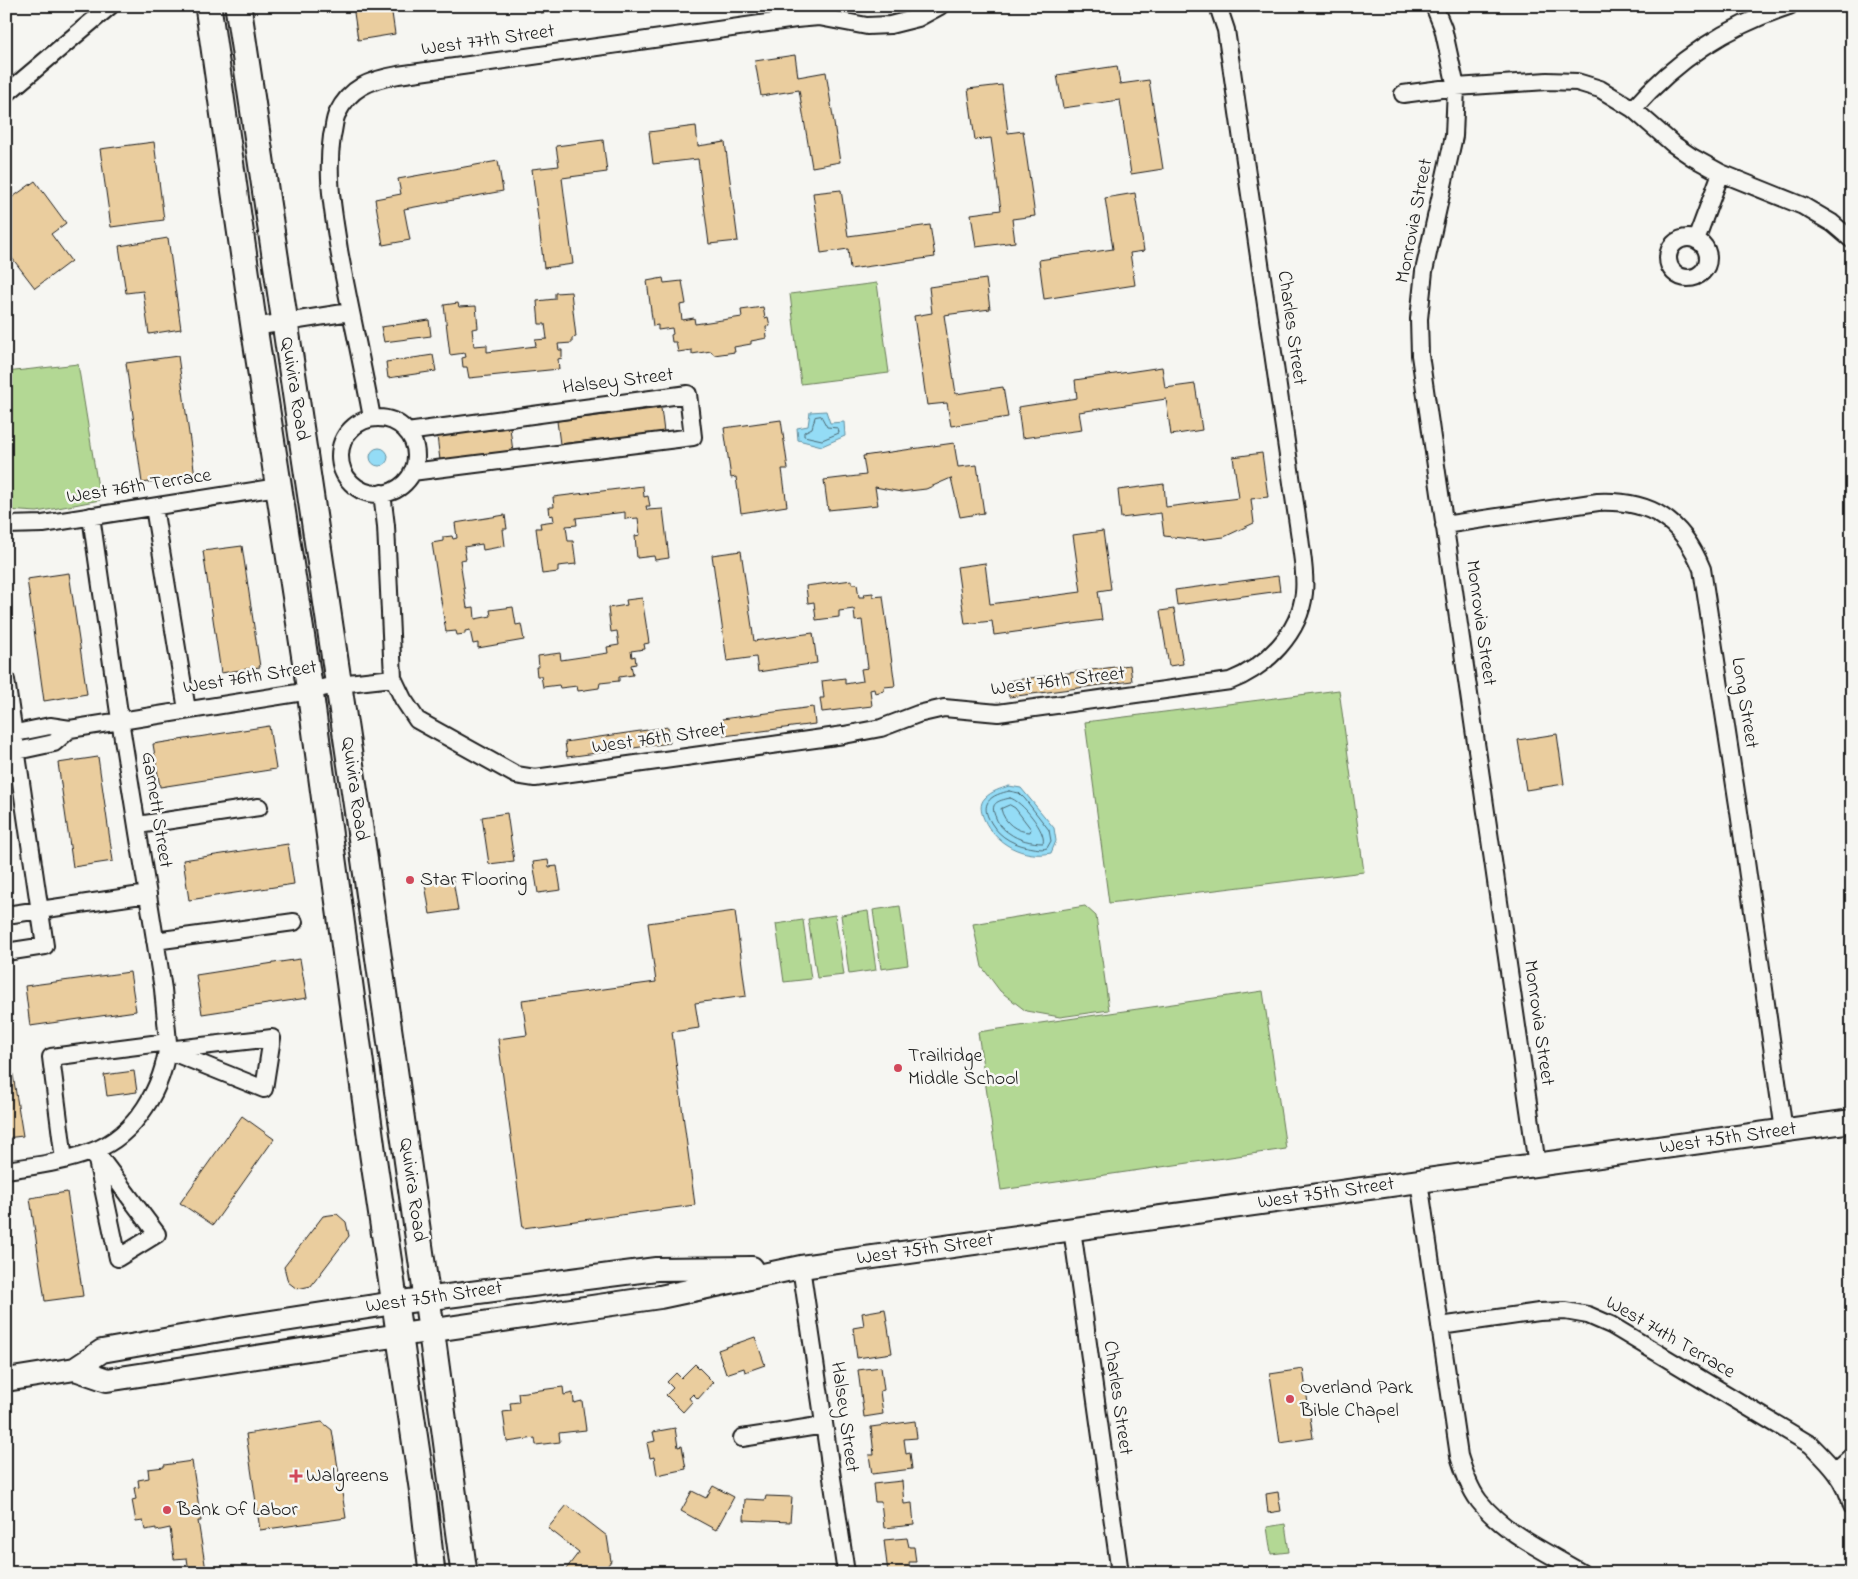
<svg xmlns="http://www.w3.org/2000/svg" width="1858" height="1579" font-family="'Indie Flower',sans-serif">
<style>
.green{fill:#b3d894;stroke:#687a58}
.water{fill:#94dcf6;stroke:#648f9f}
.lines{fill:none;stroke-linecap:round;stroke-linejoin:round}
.shore{stroke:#4c6973;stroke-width:1}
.building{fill:#eacd9e;stroke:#1c1c1c}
.street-casing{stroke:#1c1c1c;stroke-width:20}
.secondary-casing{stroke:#1c1c1c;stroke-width:26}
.primary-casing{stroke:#1c1c1c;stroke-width:29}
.street{stroke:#f6f6f2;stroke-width:16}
.secondary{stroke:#f6f6f2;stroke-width:22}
.primary{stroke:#f6f6f2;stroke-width:25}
.poi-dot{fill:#d1495b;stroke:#f6f6f2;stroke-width:2}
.labels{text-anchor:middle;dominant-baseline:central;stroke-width:5;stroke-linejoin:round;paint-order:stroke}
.street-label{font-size:20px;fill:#1c1c1c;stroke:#f6f6f2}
.poi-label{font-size:20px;fill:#1c1c1c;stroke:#f6f6f2;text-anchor:start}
</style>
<rect width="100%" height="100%" fill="#f6f6f2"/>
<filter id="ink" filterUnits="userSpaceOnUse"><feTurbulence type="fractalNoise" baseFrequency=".02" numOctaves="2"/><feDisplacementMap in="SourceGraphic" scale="10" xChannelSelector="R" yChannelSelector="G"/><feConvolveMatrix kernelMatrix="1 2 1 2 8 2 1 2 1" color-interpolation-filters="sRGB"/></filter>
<g filter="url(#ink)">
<path class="green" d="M877 283 889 373 801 384 790 294Z
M78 364 100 500 37 512 6 510V372Z
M1339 690 1364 872 1109 903 1085 722Z
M900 906 908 965 881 969 873 910Z
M1085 906 1096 916 1109 1010 1060 1017 1026 1011 1000 991 982 967 973 924Z
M868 911 876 970 849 974 841 915Z
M835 915 844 975 817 978 808 919Z
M803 920 811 979 784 982 776 924Z
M1263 991 1286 1149 1001 1190 978 1032Z
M1285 1524 1289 1552 1271 1554 1267 1527Z"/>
<path class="water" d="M826 411 830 423 844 422 845 436 822 446 798 440 797 428 808 426 810 412Z
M370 457a9 9 0 1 1 18 0a9 9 0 1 1-18 0Z
M1009 786 1021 788 1054 828 1056 841 1051 853C1024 859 995 844 984 819 981 812 979 804 985 798 992 791 1000 789 1009 786Z"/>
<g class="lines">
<path class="shore" d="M821 416 827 427 838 428 839 433 822 440 804 436V432L812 428 815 417Z
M1009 791 1019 793 1025 799 1049 830 1051 841 1047 848C1041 850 1035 848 1028 847 1009 843 996 834 988 817 986 812 985 807 988 802 992 795 1002 793 1009 791Z
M1010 798C1021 800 1047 832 1043 843 1032 843 1018 840 1009 833 1004 830 998 824 996 818 989 803 997 801 1010 798Z
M1010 805 1015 808 1031 829 1030 832C1017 832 1004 823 1001 809Z"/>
</g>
<path class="building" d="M353 6H391L395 34 358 40Z
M540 6H578L579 8 541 13Z
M795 55 798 77 826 72 840 162 812 167 799 90 761 96 755 61Z
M1117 66 1120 84 1149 80 1163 169 1131 174 1120 100 1063 108 1057 75Z
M1002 85 1008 133 1023 131 1035 216 1012 219 1015 242 976 247 971 214 1001 210 991 138 975 140 968 89Z
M696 126 698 146 725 142 738 241 709 244 698 159 653 164 649 132Z
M603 140 607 172 562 178 573 264 544 268 532 169 559 166 556 146Z
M154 142 164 220 111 227 100 149Z
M498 161 503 191 404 209 410 240 383 245 375 199 401 194 398 179Z
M35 181 66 223 51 234 71 261 35 288 6 250V202Z
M841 190 848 236 930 225 935 257 850 269 848 249 821 253 813 193Z
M1135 193 1144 251 1130 253 1135 285 1044 299 1039 260 1113 249 1105 198Z
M168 238 181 329 149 334 143 291 126 293 119 246Z
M663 278 664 283 682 281 686 304 680 305 682 320 694 318 695 324 742 317 741 310 763 307 765 318 768 317 770 326 766 327 767 338 751 341V344L734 347 735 352 714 355 711 351 692 354V350L678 352 676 342H672L671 335 673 334 672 328 658 330V325L653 326 647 281Z
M986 279 990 309 944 315 956 394 1003 387 1008 417 951 426 947 403 927 405 914 316 932 313 929 287Z
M571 292 576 337 572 338V343L558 344 559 350H562V358L558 359 559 369 469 378 467 367H463L462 358 466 357 465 353 450 355 444 305 458 303 459 307 476 306 478 328 472 329 474 346 487 345V352L536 346 535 340 547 339 545 324H539L537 301 555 299V293Z
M429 320 431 336 384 342 381 327Z
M433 355 436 371 388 378 386 362Z
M178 356 195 476 142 483 126 363Z
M1162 367 1165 388 1195 384 1202 430 1171 435 1166 399 1079 412 1082 430 1022 438 1018 407 1077 398 1075 380Z
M661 408 664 432 560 444 557 421Z
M781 420 788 469H782L787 506 741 513 736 477 731 478 724 428Z
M510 428 513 452 440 460 437 436Z
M954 443 958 467 977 465 984 513 960 517 951 478 926 489 901 492 875 487 878 505 828 510 824 480 866 475 863 456Z
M1262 453 1268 497 1251 499 1254 523 1224 537 1199 540 1164 536 1161 513 1121 518 1118 490 1164 484 1166 507 1239 498 1233 457Z
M643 486 644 497 648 496 650 506H646L647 510 663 509 669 558 655 560 654 556 637 558 635 536 640 535 638 518 625 519V512L576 518 577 525 566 526 568 541H573L576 564 558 566V572L542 574 536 528H541L540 523 554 521 553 515 550 516 549 507H554L553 497Z
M505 515 507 529H503L505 546 483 550 482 544 464 547 466 559 460 560 467 608 474 607 475 619 491 616 490 610 513 607 516 625 521 624 524 640 478 648V643L473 644 470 630 465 631V634L457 635 456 631 446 632 432 543 443 541V537L452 536 453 539 457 538 455 523Z
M1103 531 1111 589 1098 591 1102 620 994 635 992 621 965 624 957 567 985 563 990 604 1081 592 1073 535Z
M242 546 260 667 221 673 203 551Z
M741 551 754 641 813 633 817 663 758 672 756 657 727 661 712 555Z
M69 573 87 694 44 701 27 579Z
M1278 576 1280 591 1177 605 1175 590Z
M852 580V584H857L859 597H865L864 594 873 593V597L883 596 895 686 884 687V691L875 693 874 689 870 690 872 706 822 712 820 698H824L822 681 845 678V684L863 681 861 669 868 668 862 620 855 621 854 609 839 611V617L816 620 814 602 808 603 806 586Z
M642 598 649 643 644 644 645 649 631 651 632 657 635 656 636 664 631 665 633 675 619 677V681L600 683 599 688 578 691 577 686 560 688 559 685 543 687 541 676H537L536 667H539L538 656 560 653 561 660 608 653 607 647 619 645 617 631 611 632 608 608 627 605 626 600Z
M1174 609 1183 664 1169 666 1160 611Z
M1130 665 1132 681 1009 697 1007 681Z
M813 707 815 724 724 736 722 719Z
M269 726 276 769 160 787 153 744Z
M668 727 670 743 567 757 565 742Z
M1557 734 1564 784 1526 790 1518 740Z
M98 757 113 861 73 867 58 763Z
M507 813 514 861 489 864 482 817Z
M288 844 294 884 189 900 183 860Z
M548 860 549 867 557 866 561 890 538 893 533 862Z
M453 880 458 910 430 914 425 884Z
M735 911 746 996 695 1003 699 1028 672 1032 695 1205 523 1228 498 1039 527 1035 522 1000 656 982 648 923Z
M300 959 307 998 202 1014 196 975Z
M130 972 136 1011 30 1026 25 986Z
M6 1032 23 1136 6 1138Z
M134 1071 137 1092 107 1096 104 1075Z
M242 1116 274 1139 213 1225 180 1203Z
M67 1192 83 1296 45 1301 30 1198Z
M337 1214 346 1222 349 1236 311 1286 297 1289 288 1282 284 1267 323 1216Z
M885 1309 892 1353 857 1358 853 1328 864 1326 862 1313Z
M755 1337 765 1365 745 1372 744 1368 726 1374 718 1350Z
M695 1364 713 1382 698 1399 693 1394 689 1398 692 1402 683 1412 666 1395 673 1388 667 1382 676 1373 681 1378Z
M881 1367 884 1390 880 1391 883 1414 864 1417 858 1370Z
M1303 1369 1313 1438 1280 1443 1270 1374Z
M563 1387 564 1395 573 1393 574 1403 582 1401 586 1430 559 1433 560 1442 536 1445 535 1438 507 1442 503 1412 511 1411 510 1403 519 1402 518 1393Z
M915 1421 917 1438 904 1439 906 1454 910 1453 912 1469 872 1474 869 1455H874L871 1427Z
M322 1422 332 1430 346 1518 260 1530 246 1434Z
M675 1428 678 1447 682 1446 686 1469 657 1475 654 1457 650 1458 647 1443 655 1441 653 1432Z
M192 1461 201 1521H198L206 1570 189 1572 187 1558 174 1559 170 1528 156 1531V1528L145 1530 143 1521 136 1522 132 1500 136 1499 134 1488 139 1487 138 1480 149 1478 148 1469 164 1467V1465Z
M902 1481 904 1504 912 1503 914 1525 884 1528 881 1502H875L873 1484Z
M713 1486 734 1497 716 1530 681 1511 692 1491 706 1498Z
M1278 1492 1281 1511 1268 1513 1266 1494Z
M766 1496 792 1497 790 1522 744 1520 745 1499 765 1500Z
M567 1505 607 1536 611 1561 602 1573H563L579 1552 548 1528Z
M907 1538 909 1547H914L916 1562H909L910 1573H888L884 1540Z"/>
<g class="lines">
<defs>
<path id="street" d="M1434 6 1443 28 1456 87 1454 136 1424 271 1419 319 1420 355 1537 1165
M6 94 110 6
M1403 94 1456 87 1547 81 1577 82 1600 89 1633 109 1673 144 1692 157 1721 173 1803 206 1832 223 1852 240
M1633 109C1677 59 1726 27 1789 6
M1668 258a20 20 0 1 1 40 0a20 20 0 1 1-40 0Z
M1696 240 1721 173
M254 327 350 312
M372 418C362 362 349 306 339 250 333 210 326 177 332 136 334 129 334 120 337 114 350 87 370 80 398 75L796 19 819 17 867 26 890 25 918 18 940 6
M340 456a38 38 0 1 1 76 0a38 38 0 1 1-76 0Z
M407 432 688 394 693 437 412 472
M382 493 386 526 393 678 403 699 417 720 516 775 535 778 844 735 881 728 918 714 944 708 998 713 1230 681C1266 667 1300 633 1304 593 1306 575 1302 556 1300 538L1226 30 1218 6
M154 507 187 710
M6 525 43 524 278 487
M1444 525 1598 502C1651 500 1682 520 1702 569L1738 805 1784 1131
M6 680 45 946 6 952
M6 735 50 726 70 729 310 691 339 684 393 678
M6 752 17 751 54 743 70 729
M138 825 259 807
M6 915 148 894
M155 941 294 922
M272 1038 264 1089 167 1050Z
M95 1151 157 1234 118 1258Z
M64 1160 51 1057 168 1042
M6 1170C35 1166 65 1162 93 1151 136 1135 164 1087 168 1042L163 989 120 720 91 516
M1419 1181 1459 1456C1464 1471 1469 1488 1479 1501 1505 1534 1547 1552 1582 1573
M1072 1229 1120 1573
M801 1267 846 1573
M1440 1326 1539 1312 1565 1311 1588 1315 1611 1325 1811 1445C1830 1464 1845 1478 1852 1506
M742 1438 824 1425
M1836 1470 1852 1456"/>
<path id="secondary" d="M75 1369 107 1380 373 1339 660 1297 801 1267 1852 1121
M6 1380 75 1369 102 1351 232 1328 394 1303 656 1269 752 1268"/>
<path id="primary" d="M208 6 254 327 310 691 373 1156 423 1494 432 1573
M238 6 362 842 427 1298 464 1573"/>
</defs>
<use href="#street" class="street-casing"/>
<use href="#secondary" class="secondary-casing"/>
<use href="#primary" class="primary-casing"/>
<use href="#street" class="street"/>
<use href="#secondary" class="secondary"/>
<use href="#primary" class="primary"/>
</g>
</g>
<g class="poi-dot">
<circle cx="410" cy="880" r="5"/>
<circle cx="898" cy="1068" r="5"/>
<circle cx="1290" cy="1399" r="5"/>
<path d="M293.5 1468.5h5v5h5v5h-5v5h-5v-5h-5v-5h5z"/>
<circle cx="167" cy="1510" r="5"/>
</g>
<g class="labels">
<g class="street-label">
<text transform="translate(488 41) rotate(-8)">West 77th Street</text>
<text transform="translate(1415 221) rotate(-79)">Monrovia Street</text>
<text transform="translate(1291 328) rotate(82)">Charles Street</text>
<text transform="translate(618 382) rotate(-7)">Halsey Street</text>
<text transform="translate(294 389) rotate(81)">Quivira Road</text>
<text transform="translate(139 487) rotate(-9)">West 76th Terrace</text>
<text transform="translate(1480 623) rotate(82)">Monrovia Street</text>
<text transform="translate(250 678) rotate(-9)">West 76th Street</text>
<text transform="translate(1058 682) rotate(-7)">West 76th Street</text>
<text transform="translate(1744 703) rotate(81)">Long Street</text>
<text transform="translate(659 739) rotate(-8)">West 76th Street</text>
<text transform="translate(354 789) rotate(82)">Quivira Road</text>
<text transform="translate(156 810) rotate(81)">Garnett Street</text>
<text transform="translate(1538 1023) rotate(82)">Monrovia Street</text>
<text transform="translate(1728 1139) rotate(-8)">West 75th Street</text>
<text transform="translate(412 1190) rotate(82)">Quivira Road</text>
<text transform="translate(1326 1194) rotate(-8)">West 75th Street</text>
<text transform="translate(925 1250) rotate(-8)">West 75th Street</text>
<text transform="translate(434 1298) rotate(-8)">West 75th Street</text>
<text transform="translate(1670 1338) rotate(30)">West 74th Terrace</text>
<text transform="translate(1117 1398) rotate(82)">Charles Street</text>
<text transform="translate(844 1417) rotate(82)">Halsey Street</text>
</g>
<g class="poi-label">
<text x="420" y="880">Star Flooring</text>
<text x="908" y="1056">Trailridge<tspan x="908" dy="23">Middle School</tspan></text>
<text x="1300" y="1388">Overland Park<tspan x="1300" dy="23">Bible Chapel</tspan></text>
<text x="306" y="1476">Walgreens</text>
<text x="177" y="1510">Bank Of Labor</text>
</g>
</g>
<rect width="1858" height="1579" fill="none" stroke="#f6f6f2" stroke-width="25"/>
<rect x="12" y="12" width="1833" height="1554" fill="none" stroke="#1c1c1c" stroke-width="2" filter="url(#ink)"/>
</svg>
